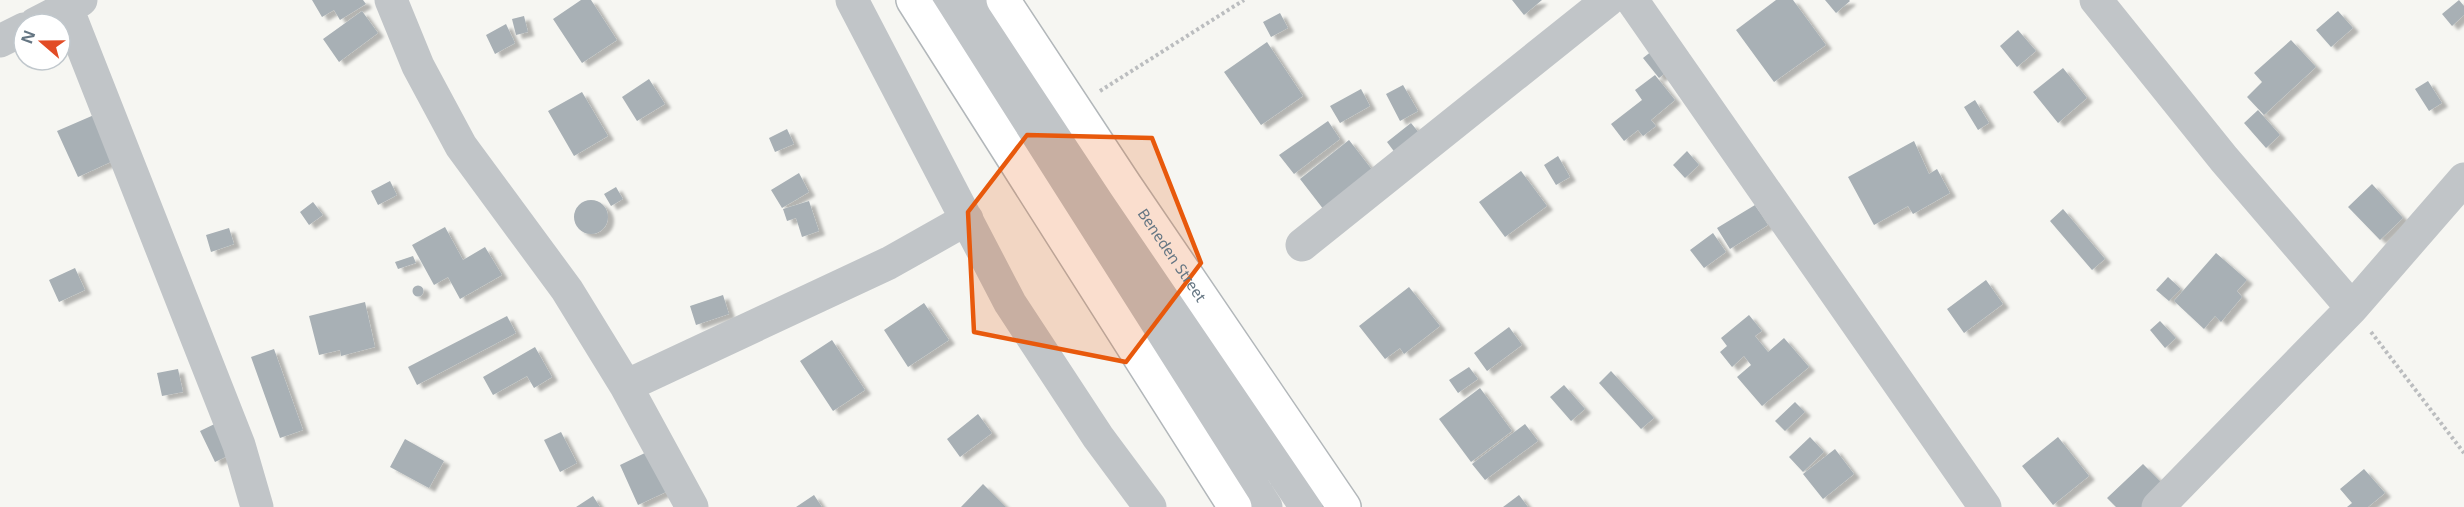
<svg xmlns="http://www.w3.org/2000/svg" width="2464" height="507" font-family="'Noto Sans',sans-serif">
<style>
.building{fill:#a8b0b5;filter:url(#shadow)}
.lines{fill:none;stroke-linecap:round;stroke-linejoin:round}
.major-casing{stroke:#b2b7ba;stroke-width:36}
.path{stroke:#bbbdbf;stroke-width:4;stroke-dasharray:3 3;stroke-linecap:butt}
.minor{stroke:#c1c5c8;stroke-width:33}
.major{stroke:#fff;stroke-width:33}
.marked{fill:#e8590c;fill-opacity:0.2;stroke:#e8590c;stroke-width:4.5;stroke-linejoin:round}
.labels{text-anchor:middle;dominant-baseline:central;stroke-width:6;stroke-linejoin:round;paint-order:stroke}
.street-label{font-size:15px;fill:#657683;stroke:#fff}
</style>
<defs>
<filter id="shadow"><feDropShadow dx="6" dy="4" stdDeviation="1.5" flood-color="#0004"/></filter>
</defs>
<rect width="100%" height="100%" fill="#f6f6f2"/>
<path class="building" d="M312 0H363L366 4 340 20 334 10 322 17Z
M581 0H591L617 40 582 63 553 19Z
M1512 0H1542L1524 15Z
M1776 0H1793L1826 45 1774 82 1736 30Z
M1825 0H1849L1850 1 1836 13Z
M2459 0 2464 6V15L2452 26 2442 14Z
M362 11 378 33 339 62 323 39Z
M2338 11 2353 28 2331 47 2316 30Z
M1280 13 1288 28 1271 37 1263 22Z
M524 16 528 32 516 35 512 19Z
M506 24 515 43 495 54 486 35Z
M2018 30 2036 51 2017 67 2000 46Z
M2291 40 2316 67 2264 115 2247 97 2262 82 2254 73Z
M1267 42 1303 96 1261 125 1224 72Z
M1657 47 1673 67 1659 78 1643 58Z
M2063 68 2087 98 2058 123 2033 92Z
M1655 75 1675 100 1651 120 1656 126 1643 136 1638 130 1624 141 1611 124 1642 100 1635 90Z
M649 79 665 104 637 121 622 97Z
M2428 81 2442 103 2429 111 2415 89Z
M1403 85 1418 111 1400 121 1386 94Z
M1361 89 1370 106 1340 123 1330 106Z
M582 92 608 136 574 156 548 111Z
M1975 100 1989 123 1978 130 1964 107Z
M2258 110 2280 135 2266 148 2244 123Z
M94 115 115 160 78 177 57 131Z
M1328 121 1340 139 1294 174 1279 155Z
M1411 123 1420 134 1396 154 1387 142Z
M787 129 794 144 775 152 769 138Z
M1349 140 1373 171 1324 210 1300 179Z
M1914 141 1929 174 1937 169 1950 193 1913 214 1908 206 1874 225 1848 177Z
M1687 151 1699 165 1685 178 1673 165Z
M1558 156 1570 177 1556 185 1544 165Z
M1521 171 1547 206 1505 237 1479 202Z
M799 173 809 192 782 208 771 190Z
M390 181 397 195 378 205 371 191Z
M2372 184 2403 218 2380 240 2348 207Z
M616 187 623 199 611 206 604 194Z
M574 217a17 17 0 1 1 34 0a17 17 0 1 1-34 0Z
M809 201 819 231 802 237 796 218 787 221 783 209Z
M313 202 323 215 309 225 300 212Z
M1755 205 1768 225 1730 249 1717 228Z
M2063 209 2105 259 2092 270 2050 221Z
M445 227 463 260 485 247 502 275 460 299 448 277 434 285 412 245Z
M229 228 234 244 211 252 206 235Z
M1713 233 1726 252 1704 268 1690 250Z
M2216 253 2247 280 2237 291 2242 297 2221 322 2215 316 2204 329 2174 301Z
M413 256 416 263 398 269 395 262Z
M75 268 85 290 59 302 49 280Z
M2168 277 2181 289 2169 301 2156 290Z
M1986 280 2003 304 1964 333 1947 309Z
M412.5 291a5.5 5.5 0 1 1 11 0a5.5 5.5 0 1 1-11 0Z
M1409 287 1440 326 1404 354 1400 348 1385 359 1359 326Z
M723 295 729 314 696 325 690 306Z
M365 302 375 347 341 356 340 350 319 355 309 316Z
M924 303 949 340 908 367 884 330Z
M1749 315 1762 331 1755 336 1768 352 1784 338 1809 367 1762 406 1737 377 1751 365 1744 356 1732 367 1720 352 1727 346 1721 338Z
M507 316 516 333 417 385 408 367Z
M2160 321 2176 338 2165 348 2150 330Z
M1509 327 1522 345 1487 371 1474 353Z
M832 340 865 390 833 411 800 361Z
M535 347 552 377 534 388 527 376 493 395 483 377Z
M274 349 303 430 280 438 251 357Z
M1469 367 1478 379 1458 393 1449 380Z
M178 369 183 392 162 396 157 373Z
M1611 371 1654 418 1641 429 1599 383Z
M1564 385 1585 409 1571 421 1550 397Z
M1480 388 1512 431 1471 462 1439 419Z
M1795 402 1805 412 1785 431 1775 421Z
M978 414 992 433 960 457 947 439Z
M225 419 240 450 215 462 200 431Z
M1525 424 1538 441 1485 480 1472 464Z
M561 432 577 463 560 472 544 440Z
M1810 437 1824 452 1803 472 1789 457Z
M2058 437 2089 476 2053 505 2022 466Z
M405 439 444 461 429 488 390 467Z
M1835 449 1854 474 1823 499 1803 474Z
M649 451 668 491 638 505 620 465Z
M2143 464 2170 491 2153 507H2116L2107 498Z
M2364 469 2385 493 2368 507H2347L2352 503 2340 489Z
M983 484 1006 507H961Z
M814 495 822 507H796Z
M1519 495 1528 507H1503Z
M593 496 600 507H576Z"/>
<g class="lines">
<defs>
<g id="major">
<path d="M913 0 1235 507"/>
<path id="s1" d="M1003 0 1125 185 1344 507"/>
</g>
</defs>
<use href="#major" class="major-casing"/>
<path class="path" d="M1100 91 1244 0
M2371 332 2464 453"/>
<path class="minor" d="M391 0 418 66 461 146 567 290 626 386 692 507
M852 0 1010 303 1098 437 1150 507
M938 0 1266 507
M968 0 1306 507
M1632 0 1985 507
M2096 0 2224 159 2352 308
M67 8 239 445 257 507
M35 24 81 0
M0 41 24 29
M1302 245 1608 0
M626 386 889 263 967 219
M2158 507 2352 308 2464 179"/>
<use href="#major" class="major"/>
</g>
<path class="marked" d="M1027 135 1152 138 1201 263 1126 362 974 332 968 212Z"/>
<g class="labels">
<g class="street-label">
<text stroke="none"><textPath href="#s1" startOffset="306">Beneden Street</textPath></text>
</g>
</g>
<g transform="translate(42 42) rotate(290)"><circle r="28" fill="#ffffff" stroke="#c1c8cd" stroke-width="1.5"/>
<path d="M0-4.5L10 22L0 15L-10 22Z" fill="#e24c26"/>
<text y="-9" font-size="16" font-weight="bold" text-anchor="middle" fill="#657683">N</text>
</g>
</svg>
